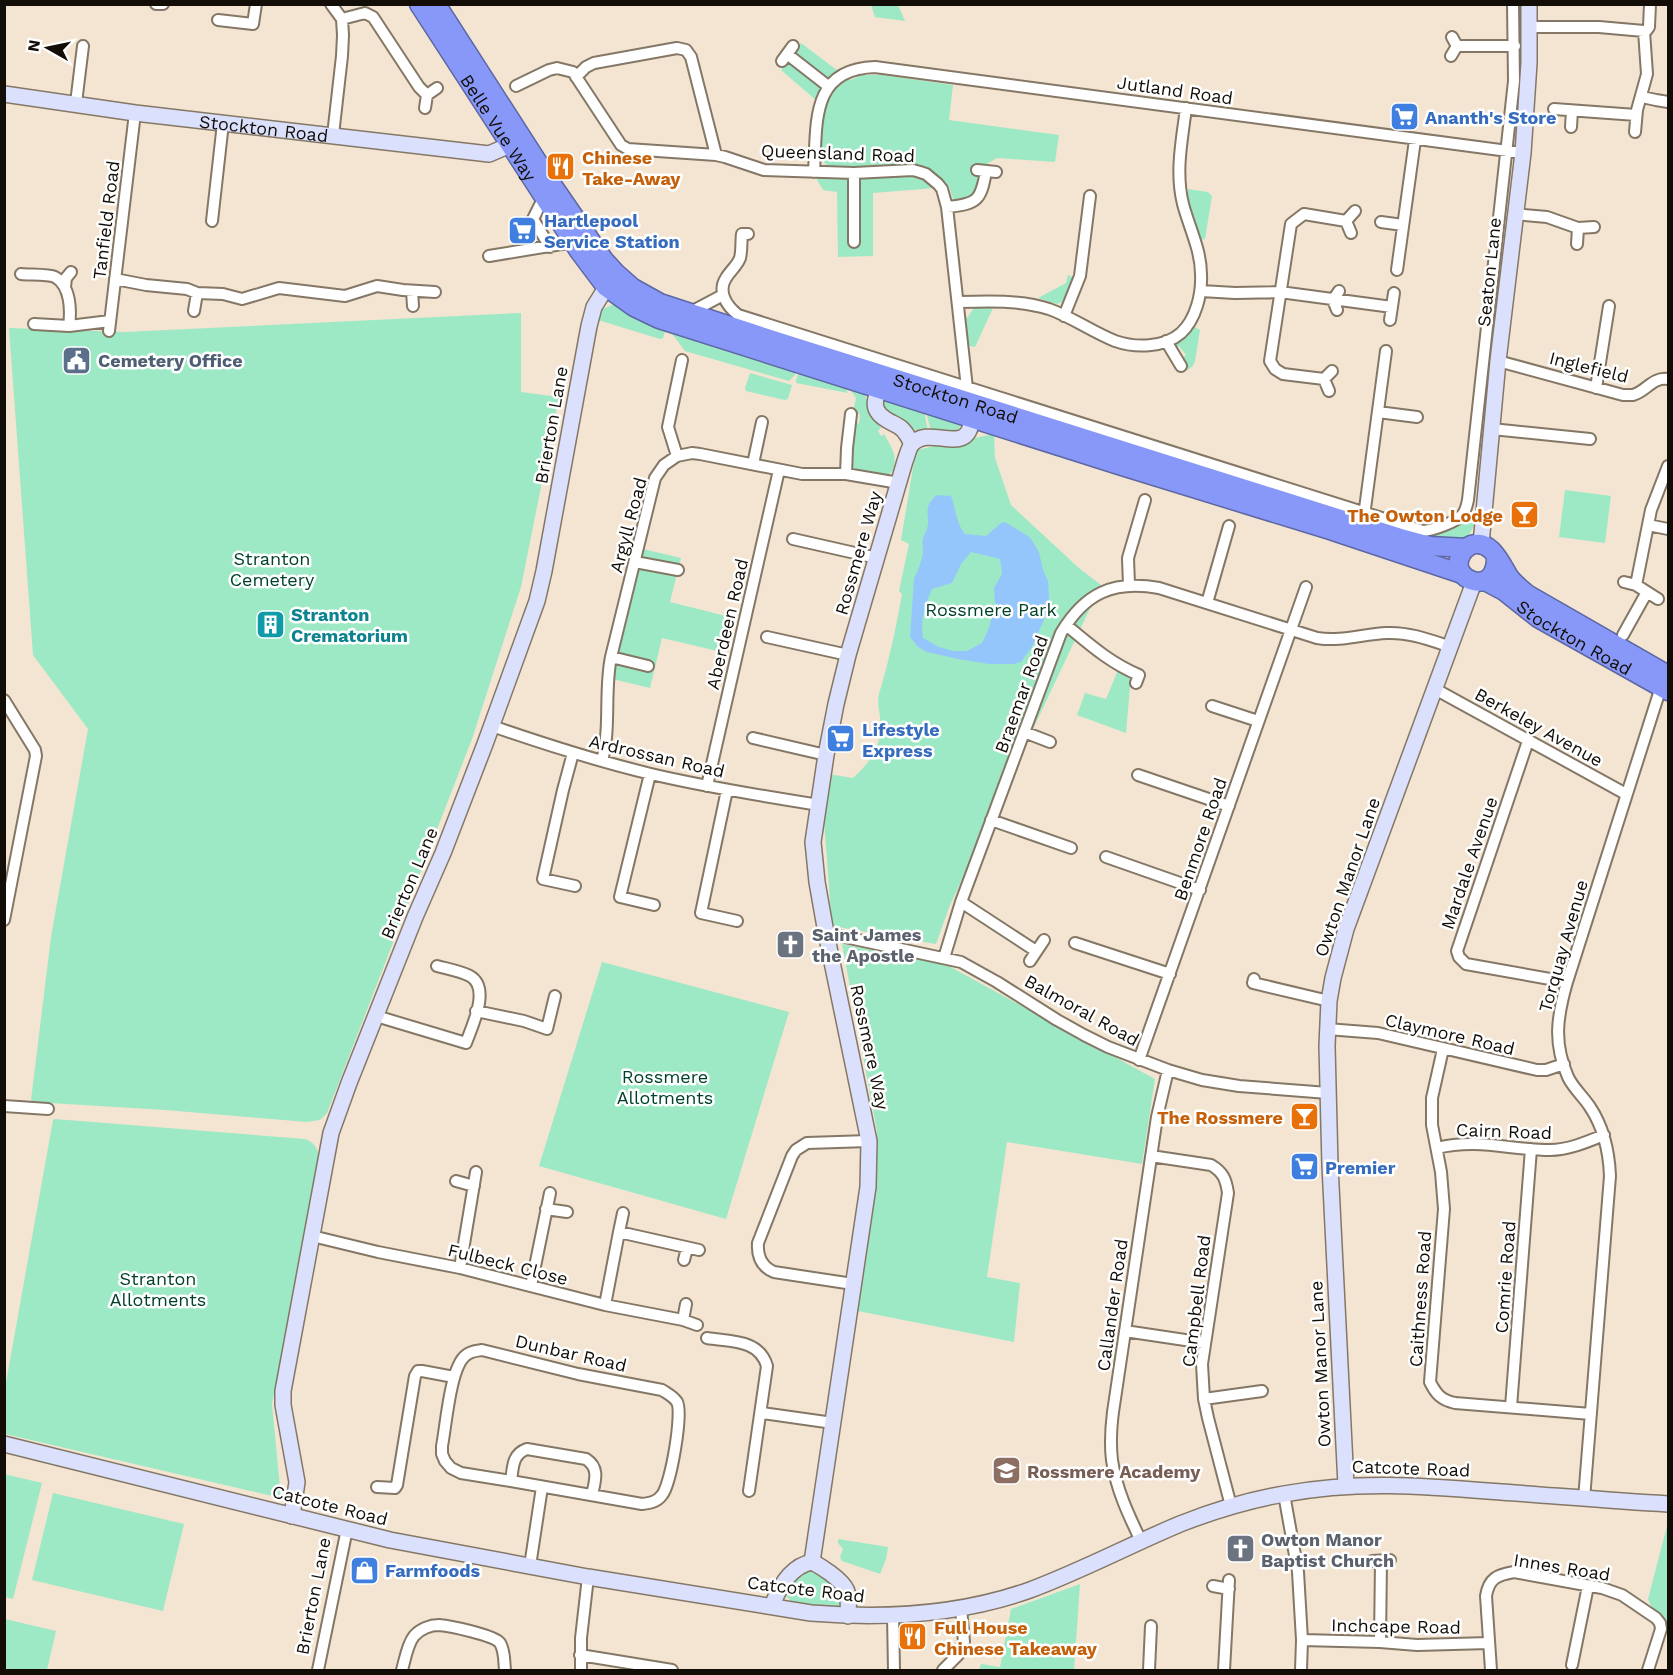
<svg xmlns="http://www.w3.org/2000/svg" width="1673" height="1675" font-family="'Work Sans',sans-serif">
<style>
.green{fill:#9ee9c5}
.water{fill:#94c6fc;fill-rule:evenodd}
.lines{fill:none;stroke-linecap:round;stroke-linejoin:round}
.street-casing{stroke:#847765;stroke-width:14}
.secondary-casing{stroke:#847765;stroke-width:18}
.highway-casing{stroke:#5e67a3;stroke-width:21}
.street{stroke:#fff;stroke-width:10}
.secondary{stroke:#dbe0fd;stroke-width:15}
.highway{stroke:#8798f8;stroke-width:18}
.labels{text-anchor:middle;dominant-baseline:central;stroke-width:5;stroke-linejoin:round;paint-order:stroke}
.street-label{font-size:18px;fill:#120d06;stroke:#fff}
.shop-label{font-size:18px;font-weight:bold;fill:#366cbe;stroke:#fff;text-anchor:start}
.food-label{font-size:18px;font-weight:bold;fill:#c56008;stroke:#fff;text-anchor:start}
.service-label{font-size:18px;font-weight:bold;fill:#4e5e75;stroke:#fff;text-anchor:start}
.park-label{font-size:18px;fill:#00412a;stroke:#fff}
.culture-label{font-size:18px;font-weight:bold;fill:#0d838f;stroke:#fff;text-anchor:start}
.worship-label{font-size:18px;font-weight:bold;fill:#5b616d;stroke:#fff;text-anchor:start}
.education-label{font-size:18px;font-weight:bold;fill:#785e54;stroke:#fff;text-anchor:start}
</style>
<rect width="100%" height="100%" fill="#f3e5d1"/>
<path class="green" d="M871 5H898L905 21 875 17Z
M801 43 850 80 863 75H882L953 85 949 120 1059 135 1055 162 997 158 985 165C980 185 979 201 954 202L949 186 935 188 873 193V256L838 257 837 192 823 190 816 178 829 167 819 158 824 107 781 70Z
M1188 189 1208 192 1212 196 1205 239 1201 240 1187 195Z
M1068 275 1073 277 1064 301 1057 304 1038 298 1066 283Z
M614 304 640 319 666 329 663 338 660 339 598 320 601 310Z
M975 307 993 308 975 347H974L968 345 966 319Z
M521 313V392L559 397 521 587 472 739 327 1113 320 1120 307 1122 165 1110 33 1102 31 1100 51 937 88 729 33 655 9 328 125 332Z
M1193 326 1200 330 1195 361 1193 366 1186 371 1181 359 1186 355 1179 346 1174 349V343Z
M670 331 795 370V375L789 381 685 351Z
M799 372 845 387 848 393 796 383V380Z
M750 373 792 385 788 399 785 400 746 391 745 388Z
M849 388 864 392 872 414 881 428 878 431 881 436 884 434C890 445 897 453 894 466 893 472 890 475 884 475 879 476 874 473 869 472 862 470 856 472 850 468L855 424 859 423 860 414 853 412 856 398Z
M882 398 924 411 928 431C910 433 897 419 883 409Z
M926 412 962 423V425C954 435 943 432 931 431Z
M994 434 995 458 1011 505 1079 568 1101 585 950 905 936 944 832 926 823 808 828 774 853 778C872 761 883 744 880 717 879 710 877 701 879 694 889 661 896 628 902 594L899 591 909 544 901 540 916 450Z
M1565 490 1611 496 1605 543 1559 537Z
M1466 520 1475 521C1468 547 1453 541 1431 540L1433 535Z
M639 548 681 558 670 602 730 617 722 652 662 638 650 688 608 678Z
M1118 670 1131 676 1126 733 1077 715 1085 693 1106 699Z
M842 944 947 965 1155 1079 1142 1164 1007 1142 987 1277 1020 1283 1014 1342 858 1311 877 1131Z
M602 962 789 1012 726 1219 539 1166Z
M55 1119 305 1139C315 1143 318 1148 319 1159L272 1404 281 1498 5 1434V1388L53 1120Z
M4 1474 42 1483 13 1599 5 1597Z
M53 1493 184 1524 163 1611 32 1580Z
M1668 1522V1624C1658 1619 1652 1610 1648 1599Z
M838 1539 888 1547 886 1559 880 1574 842 1561 840 1557 843 1549 838 1543Z
M812 1566 842 1590 844 1601 840 1609 794 1604 786 1596V1588L790 1581Z
M1080 1584 1074 1670H979L981 1664 1000 1667 1011 1609Z
M5 1619 56 1631 47 1670H5Z"/>
<path class="water" d="M937 495 951 496C956 509 956 523 965 534L986 536 1001 523 1005 522 1028 536 1031 539 1039 552 1043 570 1048 581 1049 598 1046 615 1033 645 1021 662 1014 664H989L958 659 927 652 918 647 910 637 914 578C917 573 923 558 923 552 923 547 922 543 923 538 924 535 926 532 927 529 931 515 921 508 937 495ZM971 552 1000 559 1002 574 994 588 995 605 989 628 982 643 967 651H953L939 647 923 638C920 620 925 605 932 589L952 583 961 564Z"/>
<g class="lines">
<defs>
<path id="street" d="M156 4H163
M331 4 342 19 343 35 342 56 333 135
M342 19 365 13 373 17 419 87 427 95
M218 20 253 24 256 4
M1529 27H1599L1644 31H1646L1649 27 1650 4
M1457 46H1515
M787 54 828 86
M1451 56 1457 46 1452 37
M782 61 793 46
M576 77 586 67 594 63 677 48 686 50 691 57 716 155
M516 86 549 70 557 68 573 72 621 145 628 149 716 155 725 157 764 170 854 173 913 170 920 172 926 174 938 184 942 189 947 207 967 388
M1642 97 1656 100 1668 102
M76 103 83 46
M425 108 427 95 437 88
M1554 109 1636 115
M1571 127 1572 111
M1635 132 1637 110 1647 74 1644 31
M977 170 996 172
M814 172C817 123 810 69 875 67L1523 153
M854 173V242
M544 197 533 219 550 247
M947 207C977 204 981 201 986 171
M1514 214 1547 217 1578 228
M212 221 223 123
M1381 222 1403 225
M1351 233 1346 221 1355 211
M748 234H742C741 241 742 250 740 258 737 266 730 271 726 278 717 292 727 306 738 315L1423 531C1433 530 1457 522 1463 514 1466 510 1467 505 1468 500L1514 81 1513 4
M1577 244 1578 228 1594 227
M489 256 574 242
M1397 270 1415 140
M21 274C29 275 48 274 55 277 71 286 71 311 69 326
M115 279 146 285 187 289 197 293 223 294 242 299 279 288 345 296 377 286 403 290 435 292
M65 287 66 278 71 272
M412 291 413 306
M1201 291 1235 293 1280 292 1392 307
M959 302C989 301 1020 300 1049 309 1072 317 1092 332 1115 341 1135 348 1164 348 1181 333 1196 319 1202 294 1201 274 1201 250 1189 227 1183 204 1175 172 1182 140 1186 108
M1337 310 1333 300 1339 291
M194 311 197 293
M689 313 723 295
M1064 316 1080 276 1090 196
M1390 320 1394 293
M34 324 69 326 110 321
M109 331 135 113
M1166 341 1181 366
M1498 361 1623 395C1625 395 1631 395 1633 395 1647 391 1652 377 1668 379
M1324 379 1283 374 1275 369 1270 361 1291 224 1304 214 1346 221
M1596 388 1609 306
M1329 391 1324 379 1332 371
M1378 412 1417 417
M1492 429 1590 439
M677 456 668 427 682 360
M753 464 762 422
M846 474 847 448 851 414
M1364 516 1386 351
M1648 525 1668 529
M793 539 877 558
M635 562 678 570
M1624 582 1636 585 1658 599
M1129 585 1128 558 1145 500
M1636 585 1651 510 1668 466
M1207 603 1229 526
M1066 625C1089 644 1110 663 1139 675L1136 683
M1623 635 1647 592
M767 637 848 655
M611 657 648 666
M1435 689 1626 794
M4 700 35 750 36 756 4 920
M1212 706 1258 721
M492 726C544 744 597 761 651 774 706 787 762 796 819 805
M1024 732 1050 742
M753 738 826 755
M1528 741 1457 951 1459 957 1466 964 1567 982
M573 753 563 790 543 879 575 886
M602 761C611 727 604 691 611 657L655 478 664 465 677 456 692 453 700 454 802 474H846L899 483
M650 774 620 897 654 905
M1138 775 1229 806
M707 786 779 470
M727 790 701 913 737 921
M991 820 1071 848
M1106 857 1200 890
M961 902 1036 951
M826 933 961 962 997 982 1057 1020 1084 1035 1108 1047 1168 1070 1202 1080 1239 1086 1328 1093
M1075 943 1170 974
M944 958 961 902 1061 633C1085 593 1113 580 1159 588L1317 638C1342 642 1362 634 1387 633 1409 632 1430 640 1451 647
M1030 961 1044 940
M1254 979 1253 983 1329 1001
M476 1011 524 1021 547 1029 555 996
M376 1016 466 1043C472 1026 491 988 470 976 460 971 448 969 437 966
M1327 1029 1378 1033 1537 1070H1546L1564 1064
M1443 1049 1432 1098V1125L1441 1172 1444 1209 1430 1382C1436 1394 1441 1400 1455 1403L1591 1414
M1139 1060 1306 587
M4 1106 48 1109
M1437 1148C1478 1138 1510 1150 1550 1150 1568 1150 1587 1142 1604 1135
M1151 1156 1211 1165C1223 1172 1226 1179 1228 1193L1202 1364 1204 1399 1208 1418 1231 1506
M456 1181 474 1186
M546 1209 567 1212
M619 1232 623 1213
M312 1236 378 1252 460 1268 605 1305 683 1320 697 1325
M684 1260 687 1248
M460 1268 476 1172
M853 1284 774 1272C762 1267 757 1257 758 1243L792 1156 796 1150 807 1143 869 1141
M531 1286 550 1193
M605 1305 619 1232 699 1250
M683 1320 686 1304
M1125 1331 1205 1343
M707 1338C731 1342 759 1339 767 1366L749 1491
M482 1350 578 1374 662 1390C668 1394 673 1396 677 1402 683 1413 671 1484 662 1495 657 1502 650 1503 642 1504L511 1481 461 1473 451 1468 445 1461 442 1454V1446C446 1426 450 1369 465 1356 470 1351 476 1351 482 1350Z
M1204 1399 1262 1391
M1511 1407 1531 1149
M762 1413 833 1423
M511 1481C513 1468 512 1454 527 1449L586 1459C600 1468 595 1481 592 1495
M377 1487 395 1488 397 1485 415 1376 418 1371H422L454 1377
M1284 1494 1298 1572 1302 1640 1301 1670
M1584 1499 1610 1176C1609 1151 1604 1128 1590 1107 1583 1096 1573 1088 1568 1077 1553 1043 1557 1017 1567 982L1661 687
M1141 1541C1129 1516 1116 1489 1112 1460 1110 1444 1111 1428 1113 1412L1157 1117 1168 1070
M1372 1561 1390 1560
M530 1566 542 1487
M1213 1586 1229 1589
M893 1616 894 1670
M1302 1640 1380 1642 1417 1645 1489 1643
M1380 1642 1381 1561
M580 1655 672 1670
M1572 1665 1588 1586
M318 1670 347 1529
M402 1670C405 1660 407 1645 414 1636 420 1629 430 1625 439 1625 450 1626 494 1635 500 1643 505 1651 504 1662 505 1670
M581 1670V1638L588 1577
M943 1670 958 1655 964 1642 961 1608
M1149 1670 1151 1626
M1224 1670 1229 1580
M1491 1670 1486 1596C1489 1578 1497 1575 1514 1572L1602 1588 1622 1595 1656 1618 1660 1623 1661 1629 1648 1670"/>
<g id="secondary">
<path id="s1" d="M4 94 135 113 489 154 503 148 517 136"/>
<path d="M887 380C877 391 868 407 884 418 889 422 896 424 901 428 906 432 909 438 912 444"/>
<path d="M1481 544 1498 361 1523 153 1529 63V4"/>
<path d="M4 1444 390 1540 588 1577 811 1613C884 1619 960 1615 1030 1590 1081 1571 1130 1545 1180 1524 1213 1511 1249 1500 1284 1494 1359 1480 1426 1486 1501 1492 1557 1496 1613 1501 1668 1504"/>
<path d="M1346 1485 1330 1166 1327 1046 1329 1001 1333 978 1346 929 1474 582"/>
<path d="M292 1516 297 1482 283 1405V1391L331 1133 349 1083 415 917 443 853 485 744 537 601 544 571 589 326 594 307 612 278"/>
<path d="M812 1562 868 1187 869 1141 826 933 817 882 813 842 826 755 836 704 848 655 905 461C907 456 909 447 912 444 932 422 975 465 972 407"/>
<path d="M812 1562C819 1565 824 1569 830 1573 850 1588 849 1592 848 1616"/>
<path d="M772 1606C779 1587 791 1566 812 1562"/>
</g>
<g id="highway">
<path id="s2" d="M419 4 579 251 606 287 634 307 659 319 1125 467 1330 530 1462 574"/>
<path id="s3" d="M436 4 553 186 604 260 616 273 633 288 660 303 770 339 1404 539 1430 546 1467 548"/>
<path d="M1496 557C1497 599 1447 580 1461 555 1463 550 1466 547 1471 545 1491 538 1501 564 1510 578 1515 584 1521 589 1527 594L1668 675"/>
<path id="s4" d="M1485 581 1504 591 1538 618 1668 691"/>
</g>
</defs>
<use href="#street" class="street-casing"/>
<use href="#secondary" class="secondary-casing"/>
<use href="#highway" class="highway-casing"/>
<use href="#street" class="street"/>
<use href="#secondary" class="secondary"/>
<use href="#highway" class="highway"/>
</g>
<defs>
<symbol id="supermarket-square" viewBox="-11 -11 22 22"><rect x="-9" y="-9" width="18" height="18" rx="4" fill="#3f7fe0" stroke="#fff"/><path d="M-6-5.5h2.5l.6 2H6L4.5 2H-2.5L-4.4-4H-6ZM-1.5 3.2a1.3 1.3 0 1 0 .1 0ZM3 3.2a1.3 1.3 0 1 0 .1 0Z" fill="#fff"/></symbol>
<symbol id="restaurant-square" viewBox="-11 -11 22 22"><rect x="-9" y="-9" width="18" height="18" rx="4" fill="#e8710a" stroke="#fff"/><path d="M-5-6h1v4h1v-4h1v4h1v-4h1v5L-1.5 .5V6h-2V.5L-5-1ZM5-6V6H3V1.5H1.5Q1.5-4 5-6Z" fill="#fff"/></symbol>
<symbol id="civic-square" viewBox="-11 -11 22 22"><rect x="-9" y="-9" width="18" height="18" rx="4" fill="#5c6f8a" stroke="#fff"/><path d="M-.6-6.5H3V-4.5H.6V-3L4-1V1h2V6H-6V1h2V-1L-.6-3ZM-1.2 2.5V6h2.4V2.5Z" fill="#fff"/></symbol>
<symbol id="bar-square" viewBox="-11 -11 22 22"><rect x="-9" y="-9" width="18" height="18" rx="4" fill="#e8710a" stroke="#fff"/><path d="M-6-5H6L.8 .8V4.5H3.5V6h-7V4.5H-.8V.8Z" fill="#fff"/></symbol>
<symbol id="building-square" viewBox="-11 -11 22 22"><rect x="-9" y="-9" width="18" height="18" rx="4" fill="#0f9aa8" stroke="#fff"/><path d="M-4-6H4V6H1V3H-1V6H-4ZM-2.5-4.3h1.7v1.8h-1.7ZM.8-4.3h1.7v1.8H.8ZM-2.5-1h1.7V.8h-1.7ZM.8-1h1.7V.8H.8Z" fill="#fff"/></symbol>
<symbol id="church-square" viewBox="-11 -11 22 22"><rect x="-9" y="-9" width="18" height="18" rx="4" fill="#6b7280" stroke="#fff"/><path d="M-1.2-6h2.4v3.5h3.3v2.4h-3.3V6h-2.4V-.1h-3.3v-2.4h3.3Z" fill="#fff"/></symbol>
<symbol id="school-square" viewBox="-11 -11 22 22"><rect x="-9" y="-9" width="18" height="18" rx="4" fill="#8d6e63" stroke="#fff"/><path d="M0-5L7-2L0 1L-7-2ZM-4 1L0 2.5L4 1V4Q0 6-4 4Z" fill="#fff"/></symbol>
<symbol id="shop-square" viewBox="-11 -11 22 22"><rect x="-9" y="-9" width="18" height="18" rx="4" fill="#3f7fe0" stroke="#fff"/><path d="M-5-2.5h2.3a2.7 3.5 0 0 1 5.4 0H5L5.5 6h-11ZM-1.5-2.5h3a1.5 2.3 0 0 0-3 0Z" fill="#fff"/></symbol>
</defs>
<g fill-rule="evenodd">
<use href="#supermarket-square" x="1388" y="100" width="33" height="33"/>
<use href="#restaurant-square" x="544" y="150" width="33" height="33"/>
<use href="#supermarket-square" x="506" y="214" width="33" height="33"/>
<use href="#civic-square" x="60" y="344" width="33" height="33"/>
<use href="#bar-square" x="1508" y="498" width="33" height="33"/>
<use href="#building-square" x="254" y="608" width="33" height="33"/>
<use href="#supermarket-square" x="824" y="722" width="33" height="33"/>
<use href="#church-square" x="774" y="928" width="33" height="33"/>
<use href="#bar-square" x="1288" y="1100" width="33" height="33"/>
<use href="#supermarket-square" x="1288" y="1150" width="33" height="33"/>
<use href="#school-square" x="990" y="1454" width="33" height="33"/>
<use href="#church-square" x="1224" y="1532" width="33" height="33"/>
<use href="#shop-square" x="348" y="1554" width="33" height="33"/>
<use href="#restaurant-square" x="896" y="1620" width="33" height="33"/>
</g>
<g class="labels">
<g class="street-label">
<text transform="translate(1175 90) rotate(8)">Jutland Road</text>
<text stroke="none"><textPath href="#s1" startOffset="262">Stockton Road</textPath></text>
<text stroke="none"><textPath href="#s2" startOffset="147">Belle Vue Way</textPath></text>
<text transform="translate(838 153) rotate(2)">Queensland Road</text>
<text transform="translate(106 220) rotate(-83)">Tanfield Road</text>
<text transform="translate(1489 272) rotate(-84)">Seaton Lane</text>
<text transform="translate(1589 367) rotate(14)">Inglefield</text>
<text stroke="none"><textPath href="#s3" startOffset="688">Stockton Road</textPath></text>
<text transform="translate(551 425) rotate(-80)">Brierton Lane</text>
<text transform="translate(628 525) rotate(-75)">Argyll Road</text>
<text transform="translate(858 553) rotate(-74)">Rossmere Way</text>
<text transform="translate(727 624) rotate(-77)">Aberdeen Road</text>
<text stroke="none"><textPath href="#s4" startOffset="106">Stockton Road</textPath></text>
<text transform="translate(1021 694) rotate(-70)">Braemar Road</text>
<text transform="translate(1539 727) rotate(29)">Berkeley Avenue</text>
<text transform="translate(657 756) rotate(13)">Ardrossan Road</text>
<text transform="translate(1200 839) rotate(-71)">Benmore Road</text>
<text transform="translate(1469 863) rotate(-71)">Mardale Avenue</text>
<text transform="translate(1347 877) rotate(-71)">Owton Manor Lane</text>
<text transform="translate(409 883) rotate(-67)">Brierton Lane</text>
<text transform="translate(1563 946) rotate(-74)">Torquay Avenue</text>
<text transform="translate(1082 1010) rotate(29)">Balmoral Road</text>
<text transform="translate(1450 1034) rotate(13)">Claymore Road</text>
<text transform="translate(870 1047) rotate(78)">Rossmere Way</text>
<text transform="translate(1504 1131) rotate(2)">Cairn Road</text>
<text transform="translate(508 1264) rotate(14)">Fulbeck Close</text>
<text transform="translate(1505 1277) rotate(-86)">Comrie Road</text>
<text transform="translate(1420 1299) rotate(-86)">Caithness Road</text>
<text transform="translate(1196 1301) rotate(-83)">Campbell Road</text>
<text transform="translate(1112 1305) rotate(-82)">Callander Road</text>
<text transform="translate(571 1353) rotate(13)">Dunbar Road</text>
<text transform="translate(1320 1364) rotate(-93)">Owton Manor Lane</text>
<text transform="translate(1411 1468) rotate(2)">Catcote Road</text>
<text transform="translate(330 1505) rotate(14)">Catcote Road</text>
<text transform="translate(1562 1567) rotate(9)">Innes Road</text>
<text transform="translate(806 1589) rotate(7)">Catcote Road</text>
<text transform="translate(313 1596) rotate(-79)">Brierton Lane</text>
<text transform="translate(1396 1626) rotate(1)">Inchcape Road</text>
</g>
<g class="shop-label">
<text x="1425" y="117">Ananth's Store</text>
<text x="544" y="220">Hartlepool<tspan x="544" dy="21">Service Station</tspan></text>
<text x="862" y="729">Lifestyle<tspan x="862" dy="21">Express</tspan></text>
<text x="1325" y="1167">Premier</text>
<text x="385" y="1570">Farmfoods</text>
</g>
<g class="food-label">
<text x="582" y="157">Chinese<tspan x="582" dy="21">Take-Away</tspan></text>
<text x="1503" y="515" text-anchor="end">The Owton Lodge</text>
<text x="1283" y="1117" text-anchor="end">The Rossmere</text>
<text x="934" y="1627">Full House<tspan x="934" dy="21">Chinese Takeaway</tspan></text>
</g>
<g class="service-label">
<text x="98" y="360">Cemetery Office</text>
</g>
<g class="park-label">
<text x="272" y="558">Stranton<tspan x="272" dy="21">Cemetery</tspan></text>
<text x="991" y="609">Rossmere Park</text>
<text x="665" y="1076">Rossmere<tspan x="665" dy="21">Allotments</tspan></text>
<text x="158" y="1278">Stranton<tspan x="158" dy="21">Allotments</tspan></text>
</g>
<g class="culture-label">
<text x="291" y="614">Stranton<tspan x="291" dy="21">Crematorium</tspan></text>
</g>
<g class="worship-label">
<text x="812" y="934">Saint James<tspan x="812" dy="21">the Apostle</tspan></text>
<text x="1261" y="1539">Owton Manor<tspan x="1261" dy="21">Baptist Church</tspan></text>
</g>
<g class="education-label">
<text x="1027" y="1471">Rossmere Academy</text>
</g>
</g>
<rect width="1673" height="1675" fill="none" stroke="#120d06" stroke-width="12"/>
<g transform="translate(48 48) rotate(279)" stroke="#ffffff" stroke-width="4.5" paint-order="stroke">
<path d="M0-4.5L10 22L0 15L-10 22Z" fill="#120d06"/>
<text y="-9" font-size="16" font-weight="bold" text-anchor="middle" fill="#120d06">N</text>
</g>
</svg>
